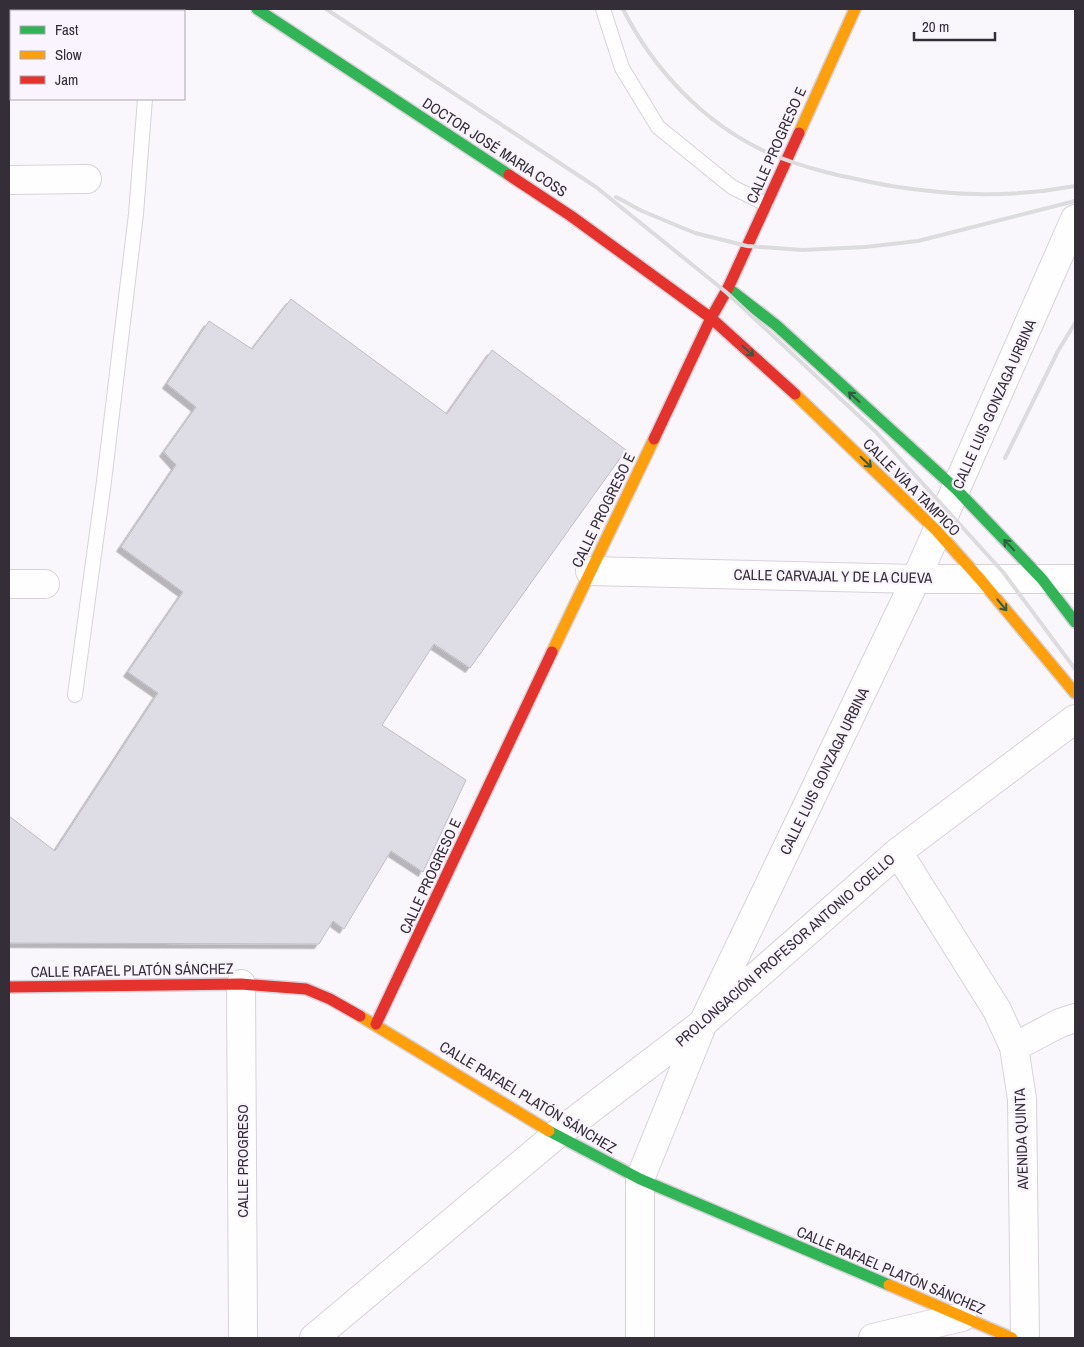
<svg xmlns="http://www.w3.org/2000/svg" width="1084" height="1347" font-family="'Archivo Narrow',sans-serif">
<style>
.building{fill:#dedde5;stroke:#bfbec6;filter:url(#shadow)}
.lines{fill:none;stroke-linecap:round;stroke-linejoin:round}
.lane-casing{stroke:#d7d2da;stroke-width:16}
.street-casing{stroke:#d7d2da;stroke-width:30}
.fast-casing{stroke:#d7d2da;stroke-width:14}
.slow-casing{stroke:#d7d2da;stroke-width:14}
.jam-casing{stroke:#d7d2da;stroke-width:14}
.lane{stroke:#fefeff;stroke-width:14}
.street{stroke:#fefeff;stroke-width:28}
.fast{stroke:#30b455;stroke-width:11}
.slow{stroke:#ff9f0a;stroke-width:11}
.jam{stroke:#e5322d;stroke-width:11}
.rail{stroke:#dcdbdd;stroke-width:4}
.oneway{stroke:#335d42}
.labels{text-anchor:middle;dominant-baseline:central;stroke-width:4.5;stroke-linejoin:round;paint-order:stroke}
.street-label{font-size:15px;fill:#342e38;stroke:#faf4ff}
</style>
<defs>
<filter id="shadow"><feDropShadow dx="-4.5" dy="4.5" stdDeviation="0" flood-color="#0004"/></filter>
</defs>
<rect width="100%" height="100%" fill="#faf7fc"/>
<path class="building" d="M291 299 447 414 492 350 626 450 470 668 434 644 382 725 466 780 423 872 391 851 344 929 333 921 319 944 9 943V816L55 851 158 693 128 672 183 592 121 547 176 465 164 452 196 407 167 384 209 321 252 349Z"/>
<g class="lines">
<defs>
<path id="lane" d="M130 9V11
M603 9 622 68 658 127 732 187 766 204
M75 695 104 481 136 214 145 99"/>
<path id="street" d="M9 180 87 179
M590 571 916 579H1075
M9 584H45
M898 852 997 1010 1014 1047 1022 1099 1025 1338
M241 984 243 1338
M1014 1047 1060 1023 1075 1018
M314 1338 556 1135 703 1023 898 852 1075 719
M640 1338V1179L703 1023 916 579 1075 219
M873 1338 962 1317"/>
<path id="fast" d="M257 9 509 175
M728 288 776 325 956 489 1042 579 1075 622
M549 1131 640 1179 889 1285"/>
<path id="slow" d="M799 133 855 9
M795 394 936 530 980 579 1075 693
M552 652 654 439
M360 1016 549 1131
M889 1285 1012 1338"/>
<path id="jam" d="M509 175 571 216 711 318 795 394
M654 439 711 318 728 288 799 133
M9 987 241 984 306 989 330 999 360 1016
M376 1024 552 652"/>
</defs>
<use href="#lane" class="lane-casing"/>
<use href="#street" class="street-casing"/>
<use href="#fast" class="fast-casing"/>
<use href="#slow" class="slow-casing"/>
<use href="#jam" class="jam-casing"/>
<use href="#lane" class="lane"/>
<use href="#street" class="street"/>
<use href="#fast" class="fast"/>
<use href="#slow" class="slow"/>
<use href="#jam" class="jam"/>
<path class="rail" d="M326 9 596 187 726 292 875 431 1003 572 1075 669
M623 9C653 69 703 122 764 151 804 169 848 178 891 186 955 196 1011 198 1075 186
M616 197 642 211 695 233 747 246 802 250 865 247 918 241 1075 201
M1005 458 1058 351 1075 323"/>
</g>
<defs><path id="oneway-shaft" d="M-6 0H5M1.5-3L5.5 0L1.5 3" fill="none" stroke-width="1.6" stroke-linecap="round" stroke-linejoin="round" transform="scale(1.25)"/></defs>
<g class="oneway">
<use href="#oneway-shaft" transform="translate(748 351) rotate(41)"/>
<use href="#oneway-shaft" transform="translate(854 397) rotate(-138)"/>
<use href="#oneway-shaft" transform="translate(866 462) rotate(44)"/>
<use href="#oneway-shaft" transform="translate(1009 545) rotate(-134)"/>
<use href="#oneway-shaft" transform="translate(1002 605) rotate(50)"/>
</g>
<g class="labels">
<g class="street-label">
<text transform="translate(776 145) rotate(-66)">CALLE PROGRESO E</text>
<text transform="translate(495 147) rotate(33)">DOCTOR JOSÉ MARIA COSS</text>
<text transform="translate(994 404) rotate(-66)">CALLE LUIS GONZAGA URBINA</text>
<text transform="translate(912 487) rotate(45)">CALLE VÍA A TAMPICO</text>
<text transform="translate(603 510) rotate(-64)">CALLE PROGRESO E</text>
<text transform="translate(833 576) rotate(1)">CALLE CARVAJAL Y DE LA CUEVA</text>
<text transform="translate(824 771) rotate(-64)">CALLE LUIS GONZAGA URBINA</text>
<text transform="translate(430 876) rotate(-65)">CALLE PROGRESO E</text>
<text transform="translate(785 950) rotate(-41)">PROLONGACIÓN PROFESOR ANTONIO COELLO</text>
<text transform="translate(132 970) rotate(-1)">CALLE RAFAEL PLATÓN SÁNCHEZ</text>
<text transform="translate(528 1097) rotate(31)">CALLE RAFAEL PLATÓN SÁNCHEZ</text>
<text transform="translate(1021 1139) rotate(-92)">AVENIDA QUINTA</text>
<text transform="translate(242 1161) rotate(-90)">CALLE PROGRESO</text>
<text transform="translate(891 1270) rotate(23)">CALLE RAFAEL PLATÓN SÁNCHEZ</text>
</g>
</g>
<rect width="1084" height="1347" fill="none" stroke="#342e38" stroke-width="20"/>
<rect x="10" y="10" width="175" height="90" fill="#faf4ff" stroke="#aba5af"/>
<rect x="20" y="26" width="25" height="8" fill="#30b455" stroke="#aba5af"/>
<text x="55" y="35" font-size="15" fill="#342e38">Fast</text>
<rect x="20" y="51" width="25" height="8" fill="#ff9f0a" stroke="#aba5af"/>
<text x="55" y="60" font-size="15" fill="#342e38">Slow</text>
<rect x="20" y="76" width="25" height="8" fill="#e5322d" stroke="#aba5af"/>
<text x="55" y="85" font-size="15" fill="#342e38">Jam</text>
<path d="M914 32v8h81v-8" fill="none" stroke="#342e38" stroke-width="2.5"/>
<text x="922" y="32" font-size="15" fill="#342e38" stroke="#faf4ff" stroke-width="4" paint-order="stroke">20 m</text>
</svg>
